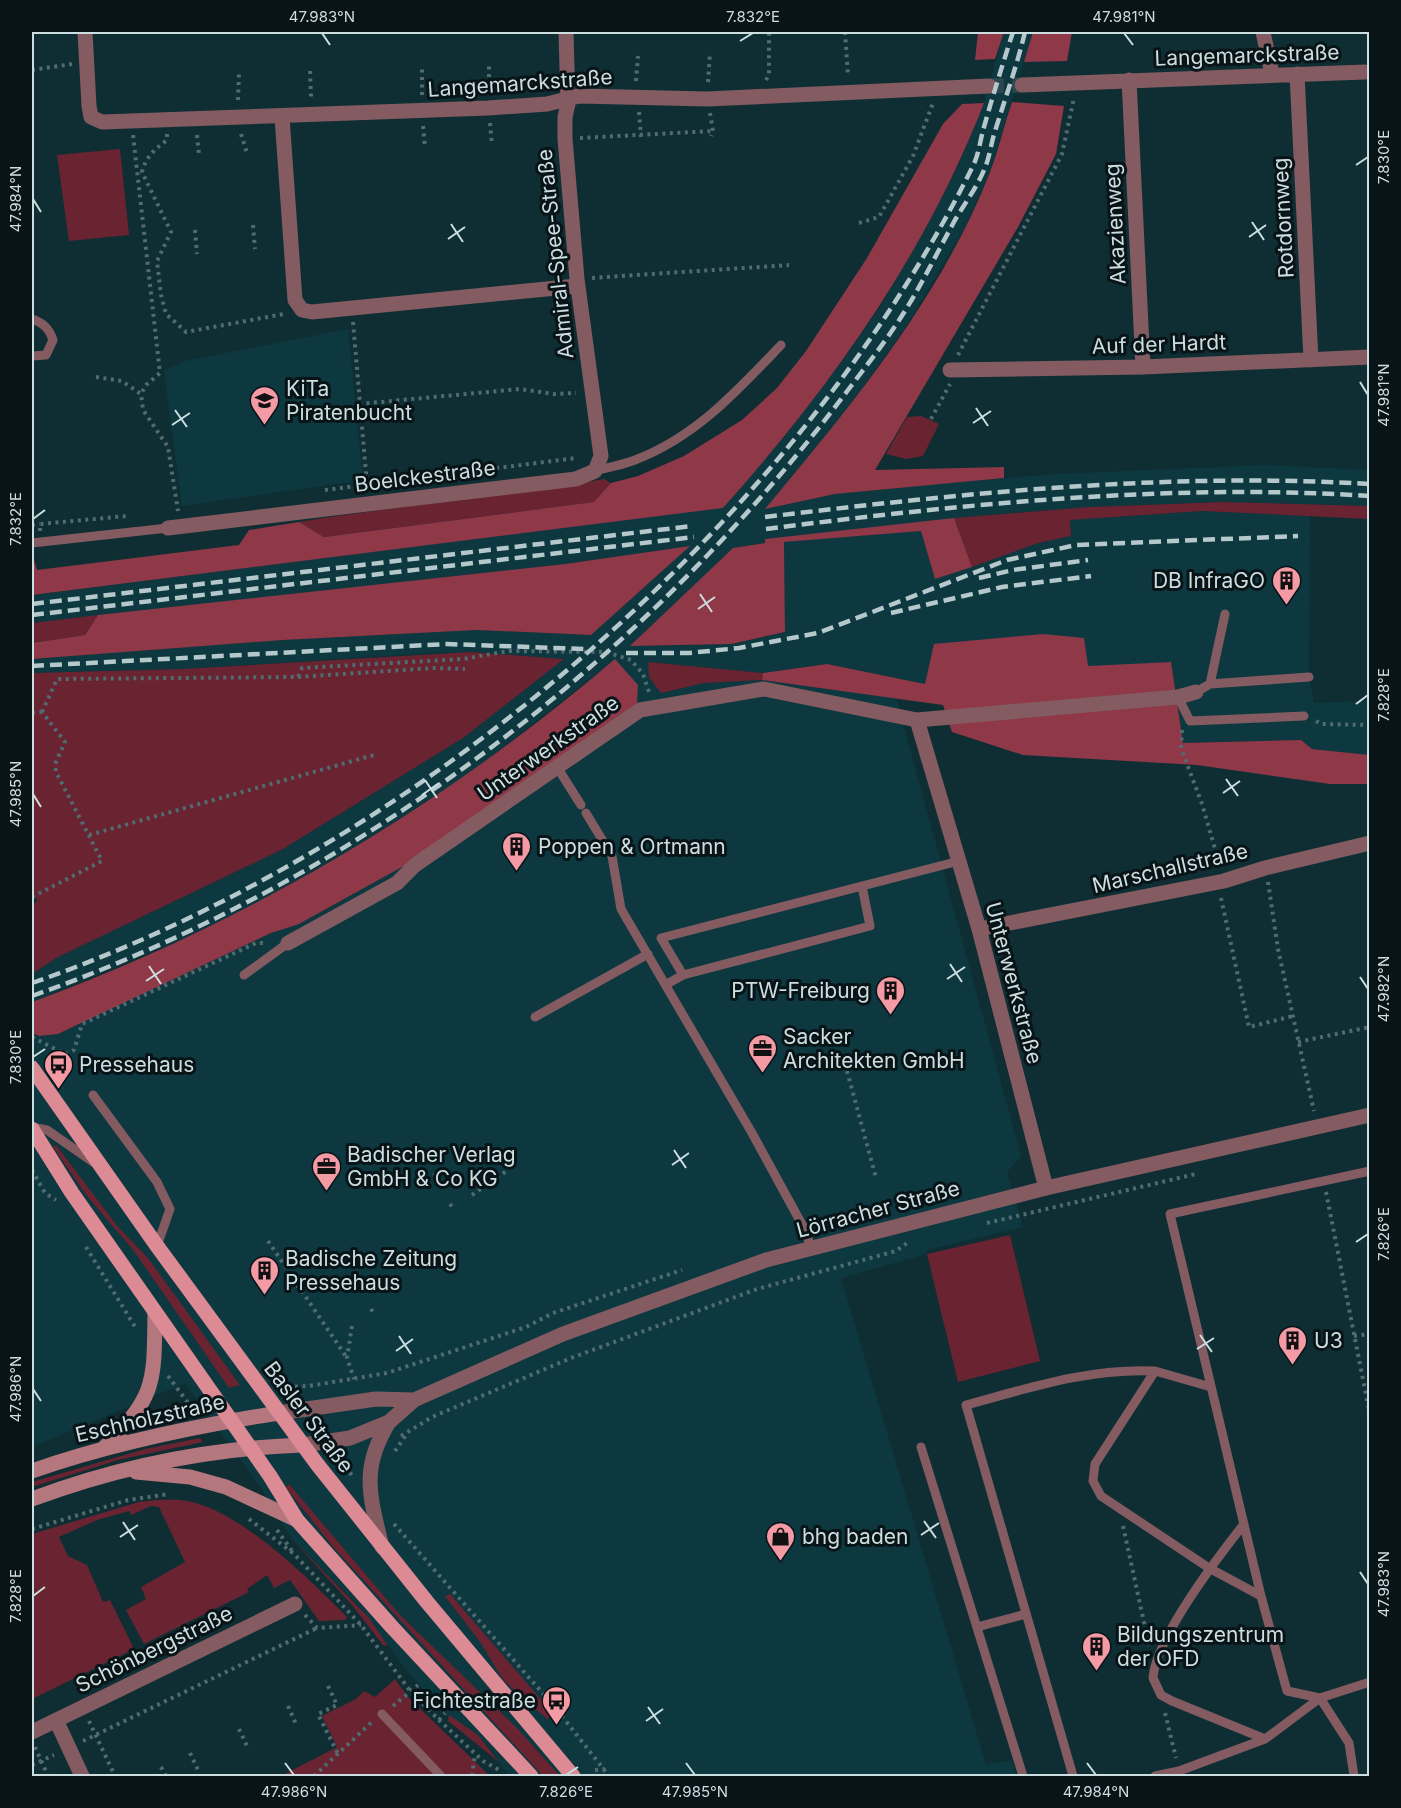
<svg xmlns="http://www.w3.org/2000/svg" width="1401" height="1808" font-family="Inter,sans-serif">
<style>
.built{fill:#0d3840}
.green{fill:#692331}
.forest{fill:#8e3848}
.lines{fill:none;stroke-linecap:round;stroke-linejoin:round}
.minor-tunnel{stroke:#2c484e;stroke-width:15;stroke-dasharray:15 8;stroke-linecap:butt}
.path{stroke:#516b70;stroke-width:4;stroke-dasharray:3 4.5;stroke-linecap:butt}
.service{stroke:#835b60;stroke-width:9}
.minor{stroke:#835b60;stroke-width:15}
.tertiary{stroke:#835b60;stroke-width:15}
.secondary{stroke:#b5777e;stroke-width:15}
.primary{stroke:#dc8b95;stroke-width:15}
.rail{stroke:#b5c8cb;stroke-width:4.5;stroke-dasharray:12 6;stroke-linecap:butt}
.ticks{fill:none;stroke:#cddee1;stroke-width:2}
.labels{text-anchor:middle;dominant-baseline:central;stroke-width:6;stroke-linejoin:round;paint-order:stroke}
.street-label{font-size:21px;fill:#cddee1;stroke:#081417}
.poi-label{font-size:21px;fill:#cddee1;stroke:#081417;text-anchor:start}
.neatline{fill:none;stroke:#cddee1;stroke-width:2}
.ticks-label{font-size:15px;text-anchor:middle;fill:#cddee1}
</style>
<rect width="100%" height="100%" fill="#0f2e34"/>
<path class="built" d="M1004 32H1033L990 171 964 229 909 322 876 369 832 429 766 508 835 494 957 482 1059 474 1266 465 1369 470V506L1223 502 1089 507 1010 513 765 539V543L733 548 631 646 731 644 785 632 784 542 921 531 935 579 1038 543 1070 536V520L1202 511 1310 516 1309 677 1314 703 1369 701V755L1311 749 1301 740 1183 743 1171 662 925 684 827 664 763 673 648 662 661 693 704 683 762 680 896 698 1021 1156 1007 1172 1023 1227 927 1250V1254L841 1278 986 1765 1012 1760 1017 1776H508L490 1748 467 1726 447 1716 408 1672 355 1602 292 1539 261 1488 185 1383 32 1447V1033L39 1036 58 1034 271 933 299 924 411 862 615 659 475 770 359 845 247 908 171 944 32 1002V974L56 958 283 849 463 738 563 659 470 652 434 653 183 669 32 673V659L283 640 477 630 591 635 689 546 565 564 32 623V595L723 508 850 350 884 301 960 163 984 103Z
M348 329 363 480 182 506 164 371 185 361Z"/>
<path class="green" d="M120 149 129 235 69 241 57 155Z
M921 416 939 424 923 456 906 459 886 454 907 417Z
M604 479 611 483 595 502 324 537 299 522C401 505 503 498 604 479Z
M1223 502 1370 506 1369 519 1202 511 1070 520 1071 536 1038 543 972 567 954 518 1089 507Z
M98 615 85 635 32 643V623Z
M470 652 564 659 463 738 283 849 56 958 32 974V905L37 901 32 890V673L183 669Z
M648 662 763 673 762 680 704 683 661 693 649 677Z
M56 1145 118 1227 148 1258 240 1385 229 1388 134 1251 87 1196 53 1147Z
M1010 1235 1040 1361 958 1382 927 1254Z
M200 1438 203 1442 118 1460 32 1487V1482L145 1449Z
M289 1484 400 1615 516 1727 560 1776H543L334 1548 287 1489 286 1487Z
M155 1500C167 1500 181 1499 192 1502 245 1515 309 1579 347 1617L345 1620 319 1621 290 1580 274 1588 267 1575 247 1589 249 1592 144 1644 126 1610 146 1599 141 1587 185 1562 159 1507 151 1506 131 1515 129 1511 97 1520 59 1537 68 1556 87 1565 103 1602 110 1600 134 1649 32 1699V1534L139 1502Z
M292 1539 369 1618 388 1646 383 1645 352 1605Z
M450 1594 550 1710 548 1720 504 1681 480 1642 445 1596Z
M395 1679 408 1697 490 1776H281L337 1747 322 1716 356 1699 364 1691 375 1697Z
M449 1715 478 1735 499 1762 448 1721Z"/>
<path class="forest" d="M978 32H1004L995 59 975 60Z
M1033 32H1072L1067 61 1024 62Z
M1012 102 1064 106 1056 154 1018 227 875 470 1004 467V478L835 494 765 509C851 406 941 298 990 172 999 149 1004 125 1012 102Z
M984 103C925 255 831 387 723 508L32 595V561L34 560 37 570 239 545 249 530 299 522 324 537 594 502 611 483 638 476 684 456 742 420 777 388 806 351 867 258 943 124 962 104Z
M954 518 972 567 935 579 921 531 784 542 785 632 731 644 630 646 733 548 765 543V539Z
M690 546 591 635 477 630 283 640 32 659V643L85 635 98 615 565 564Z
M1043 634 1084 638 1088 666 1171 662 1183 743 1301 740 1312 749 1369 755V784H1330L1197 765 1023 755 952 732 943 705 762 680 763 673 827 664 925 684 934 644Z
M615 659 638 685 637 703 411 862 299 924 271 933 58 1034 39 1036 32 1033V1002C245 924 442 807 615 659Z"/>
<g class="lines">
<path class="minor-tunnel" d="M989 86 1022 85"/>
<path class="path" d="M845 32 848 76
M32 70 72 64
M310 71 311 97
M766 80 769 75V32
M636 81 638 56
M708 82 710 52
M489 92V62
M422 95V66
M238 100 239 74
M639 112 641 137
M710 113 713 131 711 136
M490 123 492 145
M423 126 425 148
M167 134V140C154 150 146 157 142 172L171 232 157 261 161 295 166 314 186 332 284 314
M241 134 247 153
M133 135 160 373 146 385 141 394
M197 135 199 155
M580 138 713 131
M859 223 879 217 913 156 933 103
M253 225 255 249
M195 230 197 254
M592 278 789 265
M353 322 367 485
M958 355 1062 154 1074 98
M96 377 122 381 141 394 143 410 168 447 178 511
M359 404 520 389 554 394 576 393
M931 419 950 384
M325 490 576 458
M32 525 40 524
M40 531V524L127 516
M298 677 434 668 465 669
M42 712 57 679 298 677 302 668 463 659 509 651 606 652 631 660 643 674 649 692
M32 713 42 712
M1316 721 1321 724 1370 725
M1182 730 1181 748 1202 804 1220 866
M89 835 374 755
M1268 882 1278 949 1314 1111
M32 897 102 861 56 772 55 764 65 742 42 712
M1221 898 1249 1027 1293 1016
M32 1037 65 1054 74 1050 82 1024 256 943H264
M1298 1042 1370 1027
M847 1071 876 1178
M32 1170 45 1193 56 1200
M434 1173 436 1177
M1326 1192 1370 1415
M472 1195 508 1170
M450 1204 453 1208
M987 1223 1196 1174
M268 1241 347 1358
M86 1247 137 1330
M351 1281 353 1284
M289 1290 297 1285
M371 1309 373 1312
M352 1326 347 1358 354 1379
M1354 1336 1370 1334
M168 1376 194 1411
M280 1387 309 1386 387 1373 526 1327 553 1313 682 1270
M401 1436 432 1417 571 1358 757 1289 896 1251 907 1243
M395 1451 406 1435
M336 1455 354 1478
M249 1519 294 1554 361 1625 411 1692 439 1720 483 1761 501 1771
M394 1524 554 1706 609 1776
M1123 1526 1149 1645
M32 1529 128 1500 169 1494
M277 1530 292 1551
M305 1615 317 1628 361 1625
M328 1686 337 1705 318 1714 338 1754
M288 1706 296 1724
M393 1706 418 1685
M1165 1713 1176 1758
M553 1719 554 1706
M439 1720 445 1713
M89 1721 115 1776
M239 1729 248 1748
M83 1741 317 1628
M35 1747 48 1776
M190 1753 199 1772
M32 1765 54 1755
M161 1767 166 1776
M595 1770 605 1769
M314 1776 373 1721
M472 1776 475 1754"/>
<path class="service" d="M32 319C43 323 49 328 53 340L46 355 32 356
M595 471C608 467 623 465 635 460 696 437 738 390 781 345
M32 543 168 528
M1210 684 1225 614
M1196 692 1210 684 1309 677
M1178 697 1190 721 1304 716
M557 767 581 805
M586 813 612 856 621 909 752 1133 805 1230 811 1248
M244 975 288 943
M683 975 661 938 959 861
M667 984 683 975 870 926 862 886
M535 1017 648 954
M93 1095 157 1182 170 1209 157 1246
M32 1127 47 1130 93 1162
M1211 1387 1155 1371 1095 1464 1093 1481 1101 1496 1209 1568 1261 1596
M921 1447 1023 1776
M1244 1524C1218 1557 1156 1638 1153 1678L1161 1695 1172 1701 1265 1739
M977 1627 1026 1614
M382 1714 441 1776
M1073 1776 966 1405C1029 1388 1089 1368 1155 1371
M1155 1776 1179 1771 1265 1739 1320 1698 1370 1682
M1354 1776 1349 1743 1320 1698 1287 1691 1261 1596 1170 1214 1370 1171"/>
<path class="minor" d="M85 32 89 106 91 117 102 122 488 108 547 104 579 96 707 99 989 86
M1263 32 1272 74
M1297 74 1311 360
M1129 80 1143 367
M1022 85 1365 72
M282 117 295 300 302 310 312 312 577 286
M950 370 1143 367 1370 357
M168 528 576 479 595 471 601 456 577 279 565 139V117L568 104 566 32
M917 720 979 929 1046 1188
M979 929 1224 881 1265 868 1370 843
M288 943 397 883 415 865 640 710 764 689 917 720 1178 697 1196 692
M56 1720 82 1776
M32 1732 295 1604"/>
<path class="tertiary" d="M279 1413 376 1399 414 1400
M303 1445 350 1438 389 1422 414 1400 563 1334 766 1260 1046 1188 1370 1115
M382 1547C370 1496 360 1469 389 1422"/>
<path class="secondary" d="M104 1448C156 1395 154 1385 155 1313
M32 1471C112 1443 195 1426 279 1413
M136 1472 190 1477 226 1487 297 1520
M32 1499C118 1467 211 1448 303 1445"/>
<path class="primary" d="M32 1068 157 1246 317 1464 427 1602 573 1776
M32 1129 72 1193 270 1476 297 1520 392 1627 531 1776"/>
<path class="rail" d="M765 517C965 493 1167 472 1370 484
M766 529C963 504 1171 483 1370 496
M979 578 1013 570 1088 560
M32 604 692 526
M891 613 1002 587 1091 576
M32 615 694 537
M626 653H689L739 648 818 633 1007 560 1076 545 1298 536
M32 666 447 644 584 649
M32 983C413 851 791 530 972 168 979 155 980 140 984 127 993 95 1003 63 1013 32
M32 996C355 882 642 664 848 390 867 365 886 341 903 314 922 284 938 251 955 220 965 203 977 187 984 170 990 157 991 142 996 128 1006 96 1017 65 1025 32"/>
</g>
<path class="ticks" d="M322 33 330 45M1124 33 1133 45M740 41 753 33M1356 165 1368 157M33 199 41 212M1252 222 1264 240M451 224 463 242M1249 237 1266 225M448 239 465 227M1360 382 1368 395M976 408 988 426M175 410 187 427M973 423 991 411M172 425 190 413M33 519 45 510M700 594 712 612M698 609 715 597M1356 704 1368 695M1226 779 1238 796M425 780 437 798M1223 793 1240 781M33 794 41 807M422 795 439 783M950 964 962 982M149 966 161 984M1360 977 1368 989M947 979 965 967M146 981 164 969M33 1057 45 1049M674 1150 686 1168M672 1165 689 1153M1356 1242 1368 1234M1200 1335 1212 1352M399 1336 411 1354M1197 1349 1214 1338M396 1351 413 1339M33 1389 41 1401M924 1521 936 1538M123 1522 135 1540M921 1535 939 1523M120 1537 138 1525M1360 1572 1368 1584M33 1596 45 1587M648 1707 660 1724M646 1721 663 1709M285 1763 294 1775M686 1763 695 1775M1087 1763 1096 1775M566 1775 578 1767"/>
<defs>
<symbol id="school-pin" viewBox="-11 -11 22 30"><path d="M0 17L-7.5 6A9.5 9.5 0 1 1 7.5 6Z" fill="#f49aa5" stroke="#081417"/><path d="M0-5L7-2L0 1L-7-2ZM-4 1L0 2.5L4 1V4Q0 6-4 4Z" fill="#111"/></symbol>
<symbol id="building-pin" viewBox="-11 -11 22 30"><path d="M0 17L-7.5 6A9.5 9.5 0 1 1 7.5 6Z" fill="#f49aa5" stroke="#081417"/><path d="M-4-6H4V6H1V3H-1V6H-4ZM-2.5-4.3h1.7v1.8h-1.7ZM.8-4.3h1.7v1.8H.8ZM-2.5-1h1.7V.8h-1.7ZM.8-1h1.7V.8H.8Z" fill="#111"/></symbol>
<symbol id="office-pin" viewBox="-11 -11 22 30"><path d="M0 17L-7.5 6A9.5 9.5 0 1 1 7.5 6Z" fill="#f49aa5" stroke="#081417"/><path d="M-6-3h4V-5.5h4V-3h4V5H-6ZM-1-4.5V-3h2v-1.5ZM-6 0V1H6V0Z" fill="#111"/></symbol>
<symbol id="bus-pin" viewBox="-11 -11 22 30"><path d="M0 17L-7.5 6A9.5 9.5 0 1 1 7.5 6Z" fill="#f49aa5" stroke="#081417"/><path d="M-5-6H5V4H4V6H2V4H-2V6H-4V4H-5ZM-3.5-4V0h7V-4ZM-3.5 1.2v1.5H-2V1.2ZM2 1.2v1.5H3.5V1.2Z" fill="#111"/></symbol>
<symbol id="shop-pin" viewBox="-11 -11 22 30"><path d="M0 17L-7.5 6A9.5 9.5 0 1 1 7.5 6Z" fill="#f49aa5" stroke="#081417"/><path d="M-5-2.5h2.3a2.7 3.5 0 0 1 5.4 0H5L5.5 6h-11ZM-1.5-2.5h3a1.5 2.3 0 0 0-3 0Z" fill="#111"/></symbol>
</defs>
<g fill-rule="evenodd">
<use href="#school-pin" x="248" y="384" width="33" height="45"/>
<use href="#building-pin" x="1270" y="564" width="33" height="45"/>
<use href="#building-pin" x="500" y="830" width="33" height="45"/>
<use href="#building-pin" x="874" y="974" width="33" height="45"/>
<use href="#office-pin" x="746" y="1032" width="33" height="45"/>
<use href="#bus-pin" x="42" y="1048" width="33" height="45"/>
<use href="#office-pin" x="310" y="1150" width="33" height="45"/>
<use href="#building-pin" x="248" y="1254" width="33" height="45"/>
<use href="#building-pin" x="1276" y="1324" width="33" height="45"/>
<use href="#shop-pin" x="764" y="1520" width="33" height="45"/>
<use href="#building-pin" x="1080" y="1630" width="33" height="45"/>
<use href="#bus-pin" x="540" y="1684" width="33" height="45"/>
</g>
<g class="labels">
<g class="street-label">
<text transform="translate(1247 55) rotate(-2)">Langemarckstraße</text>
<text transform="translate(520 83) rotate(-4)">Langemarckstraße</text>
<text transform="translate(1283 218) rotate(-93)">Rotdornweg</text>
<text transform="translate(1115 224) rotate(-93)">Akazienweg</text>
<text transform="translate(555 254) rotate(-96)">Admiral-Spee-Straße</text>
<text transform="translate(1159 344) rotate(-2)">Auf der Hardt</text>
<text transform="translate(425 476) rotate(-7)">Boelckestraße</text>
<text transform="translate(548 748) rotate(-35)">Unterwerkstraße</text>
<text transform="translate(1170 868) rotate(-13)">Marschallstraße</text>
<text transform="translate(1014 983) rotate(75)">Unterwerkstraße</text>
<text transform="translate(878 1209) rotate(-15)">Lörracher Straße</text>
<text transform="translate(309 1417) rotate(53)">Basler Straße</text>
<text transform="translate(150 1418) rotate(-13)">Eschholzstraße</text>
<text transform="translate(154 1649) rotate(-26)">Schönbergstraße</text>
</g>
<g class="poi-label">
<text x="286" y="388">KiTa<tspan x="286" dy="24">Piratenbucht</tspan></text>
<text x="1265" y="580" text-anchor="end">DB InfraGO</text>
<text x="538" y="846">Poppen &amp; Ortmann</text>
<text x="870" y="990" text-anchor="end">PTW-Freiburg</text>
<text x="783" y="1036">Sacker<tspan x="783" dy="24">Architekten GmbH</tspan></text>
<text x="79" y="1064">Pressehaus</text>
<text x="347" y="1154">Badischer Verlag<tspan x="347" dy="24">GmbH &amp; Co KG</tspan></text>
<text x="285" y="1258">Badische Zeitung<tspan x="285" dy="24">Pressehaus</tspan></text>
<text x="1314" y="1340">U3</text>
<text x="802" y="1536">bhg baden</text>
<text x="1117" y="1634">Bildungszentrum<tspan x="1117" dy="24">der OFD</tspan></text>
<text x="536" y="1700" text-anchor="end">Fichtestraße</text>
</g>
</g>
<rect width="1401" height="1808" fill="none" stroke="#081417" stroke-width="66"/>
<rect x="33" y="33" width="1335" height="1742" class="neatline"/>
<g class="ticks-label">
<text x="322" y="22">47.983°N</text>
<text x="753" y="22">7.832°E</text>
<text x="1124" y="22">47.981°N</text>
<text transform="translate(1384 157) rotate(-90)" y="5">7.830°E</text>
<text transform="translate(16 199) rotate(-90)" y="5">47.984°N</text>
<text transform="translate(1384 395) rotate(-90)" y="5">47.981°N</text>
<text transform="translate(16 519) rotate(-90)" y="5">7.832°E</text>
<text transform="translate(1384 695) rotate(-90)" y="5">7.828°E</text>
<text transform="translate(16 794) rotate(-90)" y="5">47.985°N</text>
<text transform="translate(1384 989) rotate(-90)" y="5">47.982°N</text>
<text transform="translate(16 1057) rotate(-90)" y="5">7.830°E</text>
<text transform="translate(1384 1234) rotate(-90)" y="5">7.826°E</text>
<text transform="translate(16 1389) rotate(-90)" y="5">47.986°N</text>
<text transform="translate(1384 1584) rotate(-90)" y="5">47.983°N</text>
<text transform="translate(16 1596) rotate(-90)" y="5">7.828°E</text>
<text x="294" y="1797">47.986°N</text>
<text x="566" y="1797">7.826°E</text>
<text x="695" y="1797">47.985°N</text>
<text x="1096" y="1797">47.984°N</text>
</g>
</svg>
